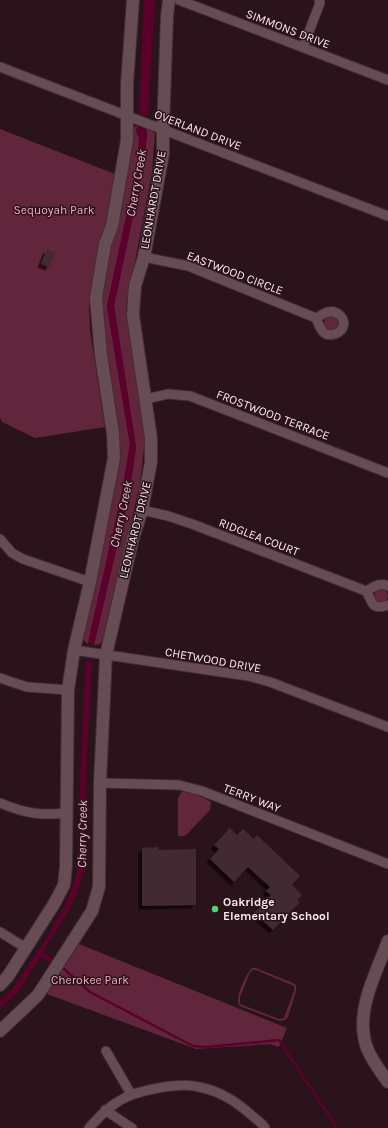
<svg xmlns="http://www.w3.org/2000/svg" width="388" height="1128" font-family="Karla,sans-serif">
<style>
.green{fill:#61263b;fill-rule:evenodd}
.water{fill:#5c002c}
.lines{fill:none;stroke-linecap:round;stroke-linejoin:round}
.stream{stroke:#5c002c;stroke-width:2.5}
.building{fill:#432931;filter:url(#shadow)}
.street-casing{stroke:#402f34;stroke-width:11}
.secondary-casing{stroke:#402f34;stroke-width:14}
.street{stroke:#684c54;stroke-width:9}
.secondary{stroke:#684c54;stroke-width:12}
.poi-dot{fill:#4cd677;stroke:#2b131b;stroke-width:1.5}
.labels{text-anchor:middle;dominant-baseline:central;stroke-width:3;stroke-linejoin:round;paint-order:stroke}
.street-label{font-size:12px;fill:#fae9ed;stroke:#2b131b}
.park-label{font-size:12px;fill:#f7abc1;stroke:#2b131b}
.poi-label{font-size:12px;font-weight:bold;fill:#fae9ed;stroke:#2b131b;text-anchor:start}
.water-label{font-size:13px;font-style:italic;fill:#efbcca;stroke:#2b131b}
</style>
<defs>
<filter id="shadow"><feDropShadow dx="-3.5" dy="3.5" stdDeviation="0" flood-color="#0009"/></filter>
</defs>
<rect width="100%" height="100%" fill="#2b131b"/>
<path class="green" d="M138 125 136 130 139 138 138 162 107 306 130 444 122 492 88 644 83 640 81 632 111 504 120 455V449L100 304 123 187 130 130Z
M146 128 152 131 155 134 152 172 126 309 144 434V447L140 484 104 637 100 644 94 645 129 495 136 447 114 306 144 163 147 133Z
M0 129 115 174 106 225 91 288 89 309 90 331 105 427 35 438 2 422 0 418Z
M324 323a7 7 0 1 1 14 0a7 7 0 1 1-14 0Z
M374 596a7 7 0 1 1 14 0a7 7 0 1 1-14 0Z
M182 792C191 791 204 797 211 802L210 810 189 832C186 836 183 837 178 836V799L180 794Z
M79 944 287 1028 279 1047 270 1044 196 1049 47 994Z
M252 968H256L293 983 296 985V991L288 1017 285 1020 279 1021 242 1007 239 1005C235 997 246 974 252 968ZM253 970H256L294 986V991L284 1018 279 1019 240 1004V997L250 972Z"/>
<path class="water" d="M144 0H155L148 114 146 116 139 113Z
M138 127 146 130 147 133 144 163 114 306 136 447 129 495 94 644 88 642 122 492 130 444 107 306 138 162 139 138 136 130Z
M86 662H92L87 756 84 862H78L81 754Z
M78 867H84C79 899 59 926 43 952L53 959 51 963 40 957 17 993 0 1008V1000L12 990C36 953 69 911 78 867Z"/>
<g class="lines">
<path class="stream" d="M81 869V858
M64 969 90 992 193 1046 206 1047 279 1040 337 1128"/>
</g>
<path class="building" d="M47 249 55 253 49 267 41 264Z
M230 828 237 835 243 829 254 839 257 835 300 876 292 885 302 895 297 900 300 902 273 930 254 913 271 895 266 891 270 887 248 867 234 882 210 859 219 849 214 845Z
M158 847 159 850 196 849V905L142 906V848Z"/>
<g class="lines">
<defs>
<path id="street" d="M179 0 388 80
M303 47 320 3 319 0
M0 67 388 216
M144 257 188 266 316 318C319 326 323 338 334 334 337 334 340 331 342 329 348 319 337 310 328 312 324 313 320 316 316 318
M146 399 168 394 190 396 388 473
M142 510 168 516 192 524 366 591C373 602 371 611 388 605
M0 539 12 553 23 559 90 582
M366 591C374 587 380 582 388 586
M74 650 248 676 270 682 388 727
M0 678 27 687 68 690
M100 783 179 785 202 791 388 864
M0 803C24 813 40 816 66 813
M0 932 26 948
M106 1051 131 1094
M105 1110 132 1128
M89 1128C98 1118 107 1108 119 1101 136 1090 180 1082 199 1087 209 1089 220 1093 228 1098 240 1104 252 1116 262 1124L265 1128"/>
<path id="secondary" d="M388 941C376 974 354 1012 367 1048 371 1058 382 1074 388 1082
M0 985 8 976 54 904 64 885 66 866 68 690 74 650 90 582 114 458 113 434 101 355 96 298 105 244 112 226 127 140V84L133 0
M0 1031 38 995 92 911 99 887 100 783 106 655 133 538 142 510 151 462V438L133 315 135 286 144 257 163 154V130L167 16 169 0"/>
</defs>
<use href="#street" class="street-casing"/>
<use href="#secondary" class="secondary-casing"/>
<use href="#street" class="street"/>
<use href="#secondary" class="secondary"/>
</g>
<circle class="poi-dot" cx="215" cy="909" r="4"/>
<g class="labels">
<g class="street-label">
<text transform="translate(288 29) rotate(21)">SIMMONS DRIVE</text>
<text transform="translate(198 130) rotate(21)">OVERLAND DRIVE</text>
<text transform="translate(153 200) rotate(-80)">LEONHARDT DRIVE</text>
<text transform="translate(235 273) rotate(21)">EASTWOOD CIRCLE</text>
<text transform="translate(273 415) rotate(21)">FROSTWOOD TERRACE</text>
<text transform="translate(135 530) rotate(-76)">LEONHARDT DRIVE</text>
<text transform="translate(259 537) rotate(21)">RIDGLEA COURT</text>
<text transform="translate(213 660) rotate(10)">CHETWOOD DRIVE</text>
<text transform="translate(252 798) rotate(21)">TERRY WAY</text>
</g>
<g class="park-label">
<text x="54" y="210">Sequoyah Park</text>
<text x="90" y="980">Cherokee Park</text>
</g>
<g class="poi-label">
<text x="223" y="902">Oakridge<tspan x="223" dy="14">Elementary School</tspan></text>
</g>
<g class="water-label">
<text transform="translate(136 183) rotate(-80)">Cherry Creek</text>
<text transform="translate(121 514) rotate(-78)">Cherry Creek</text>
<text transform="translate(82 834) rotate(-89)">Cherry Creek</text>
</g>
</g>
</svg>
